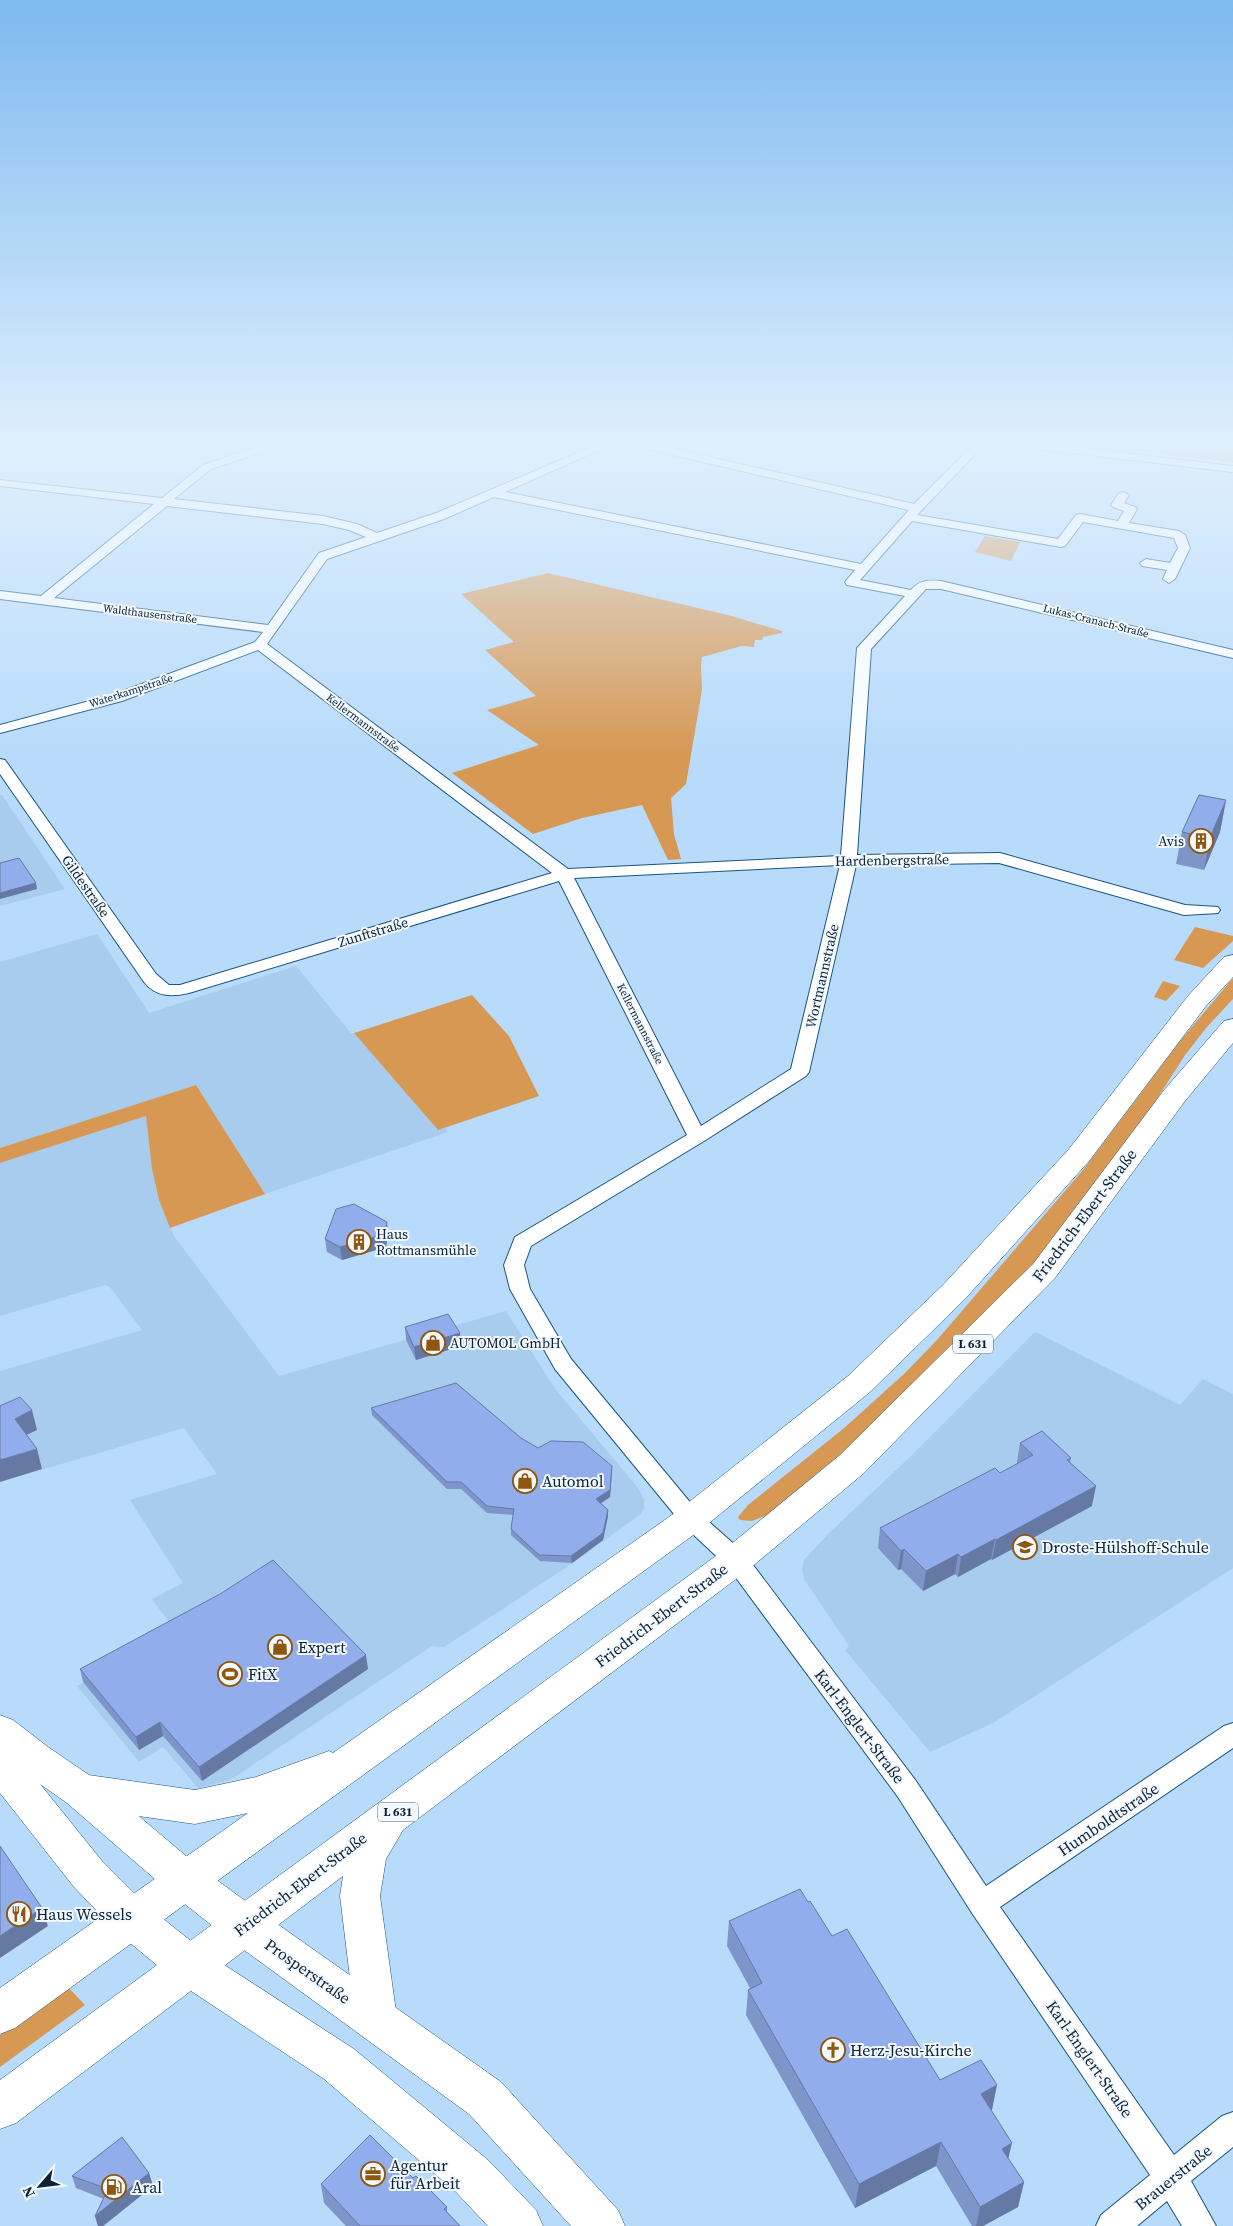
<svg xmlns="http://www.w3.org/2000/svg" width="1233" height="2226" font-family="'Source Serif 4',serif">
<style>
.built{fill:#a7ccee}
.green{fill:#d79854}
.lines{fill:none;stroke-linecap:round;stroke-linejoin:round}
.minor-casing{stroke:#195481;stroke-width:2}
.secondary-casing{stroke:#195481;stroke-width:1}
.primary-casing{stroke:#195481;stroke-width:1}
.minor{fill:#fff;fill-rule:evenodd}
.secondary{fill:#fff;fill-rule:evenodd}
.primary{fill:#fff;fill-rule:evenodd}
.wall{fill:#7e95ca}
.shaded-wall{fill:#6679a4}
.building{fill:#92adeb;stroke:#6679a4}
.labels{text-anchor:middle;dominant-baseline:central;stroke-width:4;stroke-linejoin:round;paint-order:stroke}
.far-street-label{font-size:11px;fill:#0b2236;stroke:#f2f8fe}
.shield{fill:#f2f8fe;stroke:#506272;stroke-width:1}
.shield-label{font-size:12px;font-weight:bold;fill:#0b2236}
.poi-label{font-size:14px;fill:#0b2236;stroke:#f2f8fe;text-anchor:start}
.street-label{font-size:14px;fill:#0b2236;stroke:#f2f8fe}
.near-street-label{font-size:16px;fill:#0b2236;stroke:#f2f8fe}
.near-poi-label{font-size:16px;fill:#0b2236;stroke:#f2f8fe;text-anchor:start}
</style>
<rect width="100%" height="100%" fill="#b8dbfb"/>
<path class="built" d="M159 443H208L231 453 202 462Z
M0 795H2L65 889 0 906Z
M97 934 149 1013 296 966 351 1033H354L438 1130 445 1128 448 1132 265 1194 196 1085 0 1148V962Z
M146 1116 152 1169 159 1200 174 1236 279 1376 506 1311 556 1390 639 1489 644 1500V1508L641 1514 573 1563 475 1627 444 1647 432 1646 230 1780 198 1788 163 1747 139 1762 77 1686 176 1632 152 1599 183 1583 130 1500 217 1474 184 1428 0 1482V1371L142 1330 110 1287 105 1285 0 1316V1163Z
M1035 1332 1180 1405 1203 1379 1233 1394V1568L993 1723 930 1752 845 1650 849 1646 804 1579 802 1569 804 1560 829 1533 911 1456Z"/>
<path class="green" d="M1066 443H1233V463Z
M985 536 1020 542 1011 561 975 552Z
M548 573 728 615 782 631V633L763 637 762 640H755L754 647 742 646 702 657C700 668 702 678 702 690L686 784 671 798 674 834 681 859 668 860 642 805 582 818 533 834 452 773 539 745 487 710 536 696 485 650 514 642 461 594Z
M1195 927 1233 936V941L1203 968 1174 960Z
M1233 978V999L1207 1027 1185 1055 1134 1135 1047 1249 1015 1284 843 1454 770 1514 752 1521 740 1520 738 1517 748 1505 843 1429 905 1373 937 1340 1083 1170 1180 1041Z
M1163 981 1180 986 1166 1001 1154 997Z
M472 995 509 1036 539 1096 438 1130 354 1033Z
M196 1085 265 1194 170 1228 159 1200 152 1169 146 1116 0 1163V1148Z
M66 1985 85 2005 0 2067V2035Z"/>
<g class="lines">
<defs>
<path id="minor" d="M268 443H284L283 445 211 469 174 499 323 516 357 524 377 533 436 513 601 443H615L505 492 861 564 909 510 635 446 630 443H649L914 504 975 443H986L917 515 1058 539 1076 515 1080 514 1118 521 1124 511 1113 507 1111 505 1119 493 1123 492 1129 495 1124 503 1135 507 1137 509 1129 523 1179 531 1185 535 1190 548 1175 579 1169 583 1163 579 1167 570 1142 566 1140 563 1146 559 1170 563 1178 548 1174 538 1083 522 1065 546 1061 547 912 521 860 580 911 590C920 580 928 580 941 581L1233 650V658L941 589H926L871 649 857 855 1000 853 1185 905 1218 907 1220 910 1218 913 1184 915 999 863 856 865 809 1072 806 1076 704 1141 531 1246 524 1265 530 1289 571 1359 699 1513 744 1553 916 1781 986 1886 1224 1726 1233 1723V1748L1000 1907 1174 2155 1222 2116 1233 2112V2147L1191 2181 1216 2226H1182L1167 2201 1137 2226H1096L1101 2215 1150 2175 972 1913 898 1797 728 1567 683 1525 555 1369 510 1289 504 1265 515 1237 687 1135 559 881 189 993C171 997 156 997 144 982L0 774V759L5 760 156 974 169 985H180L552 873 258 650 122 701 0 733V725L112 695 255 642 263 632 0 599V591L41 596 154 504 0 486V480L162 498 203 465ZM494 497 855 570 845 582 847 585 905 596 857 648 841 856 568 869 267 644 327 559 444 519ZM167 506 323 524 349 530 366 537 319 553 268 625 54 598ZM840 865 791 1069 701 1126 574 878Z
M1006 443H1039L1233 466V472L1011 446Z"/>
<path id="secondary" d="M0 1715 13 1720 48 1747 95 1779 199 1867 259 1911 501 2082 618 2210 625 2226H571L469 2114 229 1939 171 1893 67 1803 40 1784 102 1861 147 1906 206 1953 354 2049 488 2160 536 2210 543 2226H488L456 2192 324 2079 176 1981 117 1932 74 1887 0 1793Z"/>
<path id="primary" d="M1233 955V977L1206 1006 1089 1161 965 1299 870 1392 703 1528 15 2028 0 2034V1988L248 1813 195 1824 81 1808 67 1803 61 1791 67 1779 81 1774 195 1790 256 1777 329 1751 333 1753 679 1510 848 1376 943 1285 1069 1149 1188 996 1224 957Z
M1233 1019V1043L1185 1101 1055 1278 864 1473 748 1570 403 1830 386 1859 380 1896 397 2019 391 2034 376 2040 361 2034 355 2019 340 1896 343 1876 16 2123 0 2129V2080L724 1550 840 1455 1033 1264 1165 1089 1224 1021Z"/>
</defs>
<use href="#minor" class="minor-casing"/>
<use href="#secondary" class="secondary-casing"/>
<use href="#primary" class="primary-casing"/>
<use href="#minor" class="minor"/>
<use href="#secondary" class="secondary"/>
<use href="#primary" class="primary"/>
</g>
<path class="wall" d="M1226 800 1220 832 1204 870 1176 864 1182 832Z
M387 1222 388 1235 386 1247 342 1260 327 1252 325 1239Z
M405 1327 460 1333 461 1346 416 1360 406 1340Z
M371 1408 521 1438 538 1448 612 1473 610 1497 601 1503 608 1510V1516L603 1540 572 1563 540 1561 511 1535V1529L513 1515 487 1513 461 1489H447L372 1415Z
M1020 1443 1071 1458 1070 1463 1092 1506 992 1560 991 1559 958 1577 955 1574 923 1591 901 1569 898 1570 878 1548 880 1528 1000 1473 1018 1464 1017 1462Z
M80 1669H368L202 1781 163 1736 139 1750 83 1682Z
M808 1902 832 1936 940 2080 997 2085 991 2110 1008 2159 1024 2182 1018 2207 983 2226H972L936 2166 855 2208 746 2015 748 1990 750 1988 727 1946 729 1921Z
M149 2173 153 2186 103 2226H98L95 2216 104 2199 76 2188 72 2176Z
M321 2184 447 2207V2212L460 2226H346L324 2203Z"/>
<path class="shaded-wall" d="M1226 800 1220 832 1204 870 1210 838Z
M36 883 37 889 0 899V893Z
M387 1222 388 1235 386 1247 342 1260 340 1247Z
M460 1333 461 1346 416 1360 414 1347Z
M32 1410 37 1430 20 1438 15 1419Z
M37 1449 42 1469 0 1482V1460Z
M612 1466 610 1497 597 1506 596 1499Z
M1096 1486 1092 1506 992 1560 996 1540Z
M608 1510V1516L603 1540 572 1563 571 1556Z
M995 1539 991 1559 958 1577 961 1557Z
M904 1549 901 1569 898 1570 901 1551Z
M958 1554 955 1574 923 1591 926 1571Z
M366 1655 368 1669 202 1781 199 1767Z
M160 1722 163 1736 139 1750 136 1737Z
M42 1908 48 1926 0 1958V1936Z
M997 2085 992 2110 975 2119 981 2094Z
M941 2142 936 2166 855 2208 859 2184Z
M1012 2143 1006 2168 1002 2149Z
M149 2173 153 2186 103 2226H98L95 2216Z
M1024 2182 1018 2207 983 2226H976L980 2207Z"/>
<path class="building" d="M1199 795 1226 800 1210 838 1182 832Z
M19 858 36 883 0 893V863Z
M354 1204 387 1222 385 1234 340 1247 325 1239 336 1209Z
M448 1314 460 1333 414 1347 405 1327Z
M456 1383 521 1438 538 1448 551 1441 583 1442 612 1466 610 1490 596 1499 608 1510 603 1533 571 1556 539 1555 511 1529 514 1509 487 1506 461 1482H447L371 1408Z
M20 1397 32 1410 15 1419 37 1449 0 1460V1406Z
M1042 1431 1071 1458 1067 1460 1096 1486 996 1540 995 1539 961 1557 958 1554 926 1571 904 1549 901 1551 880 1528 995 1468 1000 1473 1033 1455 1020 1443Z
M273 1560 366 1655 199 1767 160 1722 136 1737 80 1669 220 1594Z
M0 1846 42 1908 0 1936Z
M800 1889 808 1902 810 1901 832 1936 847 1929 940 2080 981 2060 997 2085 981 2094 1012 2143 1002 2149 1024 2182 980 2207 941 2142 859 2184 748 1990 762 1983 729 1921Z
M370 2135 413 2178 416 2176 447 2207 444 2209 460 2226H360L321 2184Z
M122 2137 149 2173 95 2216 108 2189 72 2176Z"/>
<linearGradient id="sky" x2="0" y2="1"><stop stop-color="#7eb9ef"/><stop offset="0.59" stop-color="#dfeffd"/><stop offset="1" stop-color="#dfeffd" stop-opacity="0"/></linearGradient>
<rect width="1233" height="755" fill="url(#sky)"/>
<defs>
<symbol id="building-ring" viewBox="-11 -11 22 22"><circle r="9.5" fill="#f2f8fe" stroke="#8f570e" stroke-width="1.5"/><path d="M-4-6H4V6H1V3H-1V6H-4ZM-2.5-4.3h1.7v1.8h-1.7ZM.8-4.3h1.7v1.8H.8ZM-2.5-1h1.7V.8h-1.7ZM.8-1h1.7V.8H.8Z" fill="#8f570e"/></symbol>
<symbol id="shop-ring" viewBox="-11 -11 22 22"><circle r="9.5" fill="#f2f8fe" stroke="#8f570e" stroke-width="1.5"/><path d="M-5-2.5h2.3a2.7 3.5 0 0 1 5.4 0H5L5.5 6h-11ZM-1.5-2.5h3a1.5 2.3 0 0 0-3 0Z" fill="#8f570e"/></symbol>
<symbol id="school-ring" viewBox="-11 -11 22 22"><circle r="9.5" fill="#f2f8fe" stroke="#8f570e" stroke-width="1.5"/><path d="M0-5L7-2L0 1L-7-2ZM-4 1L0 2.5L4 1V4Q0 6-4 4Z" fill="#8f570e"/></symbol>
<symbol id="stadium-ring" viewBox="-11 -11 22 22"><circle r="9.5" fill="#f2f8fe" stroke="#8f570e" stroke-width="1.5"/><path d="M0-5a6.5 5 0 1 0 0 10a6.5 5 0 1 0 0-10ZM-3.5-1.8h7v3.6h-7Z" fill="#8f570e"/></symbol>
<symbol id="restaurant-ring" viewBox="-11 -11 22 22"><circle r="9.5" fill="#f2f8fe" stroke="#8f570e" stroke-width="1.5"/><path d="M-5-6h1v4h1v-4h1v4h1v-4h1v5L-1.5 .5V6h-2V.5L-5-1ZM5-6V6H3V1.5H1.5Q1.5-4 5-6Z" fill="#8f570e"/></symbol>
<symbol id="church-ring" viewBox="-11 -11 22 22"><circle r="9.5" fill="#f2f8fe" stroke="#8f570e" stroke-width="1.5"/><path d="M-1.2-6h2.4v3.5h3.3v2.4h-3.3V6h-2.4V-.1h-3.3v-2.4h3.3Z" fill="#8f570e"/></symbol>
<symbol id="office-ring" viewBox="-11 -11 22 22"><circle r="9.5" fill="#f2f8fe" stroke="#8f570e" stroke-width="1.5"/><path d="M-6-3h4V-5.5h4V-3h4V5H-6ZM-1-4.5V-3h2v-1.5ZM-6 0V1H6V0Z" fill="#8f570e"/></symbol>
<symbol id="fuel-ring" viewBox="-11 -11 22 22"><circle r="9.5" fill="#f2f8fe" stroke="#8f570e" stroke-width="1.5"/><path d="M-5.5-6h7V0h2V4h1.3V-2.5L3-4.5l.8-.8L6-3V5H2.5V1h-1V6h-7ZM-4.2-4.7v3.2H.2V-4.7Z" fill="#8f570e"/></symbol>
</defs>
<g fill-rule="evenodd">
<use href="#building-ring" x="1187" y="827" width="28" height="28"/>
<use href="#building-ring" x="345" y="1228" width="28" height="28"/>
<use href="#shop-ring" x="419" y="1329" width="28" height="28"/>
<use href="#shop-ring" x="511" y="1467" width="28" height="28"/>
<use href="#school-ring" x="1011" y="1533" width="28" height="28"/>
<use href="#shop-ring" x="266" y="1633" width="28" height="28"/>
<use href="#stadium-ring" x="216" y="1660" width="28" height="28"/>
<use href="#restaurant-ring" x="5" y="1900" width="28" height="28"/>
<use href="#church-ring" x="819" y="2036" width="28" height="28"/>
<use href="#office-ring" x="359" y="2160" width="28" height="28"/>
<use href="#fuel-ring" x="100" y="2173" width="28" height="28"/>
</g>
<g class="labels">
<g class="far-street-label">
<text transform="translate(150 614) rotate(7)">Waldthausenstraße</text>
<text transform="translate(1096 621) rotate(14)">Lukas-Cranach-Straße</text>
<text transform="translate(131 691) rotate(-18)">Waterkampstraße</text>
<text transform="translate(363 723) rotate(37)">Kellermannstraße</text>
<text transform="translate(640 1024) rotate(63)">Kellermannstraße</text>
</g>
<g class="shield">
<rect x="953" y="1334.5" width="40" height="19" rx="4"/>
<rect x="378" y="1802.5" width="40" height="19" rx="4"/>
</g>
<g class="shield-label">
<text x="973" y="1344">L 631</text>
<text x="398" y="1812">L 631</text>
</g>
<g class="poi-label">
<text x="1184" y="841" text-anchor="end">Avis</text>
<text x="376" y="1234">Haus<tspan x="376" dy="16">Rottmansmühle</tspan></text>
<text x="450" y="1343">AUTOMOL GmbH</text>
</g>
<g class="street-label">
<text transform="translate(892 860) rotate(-1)">Hardenbergstraße</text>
<text transform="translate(86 886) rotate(55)">Gildestraße</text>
<text transform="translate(373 932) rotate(-17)">Zunftstraße</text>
<text transform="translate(822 976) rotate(-77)">Wortmannstraße</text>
</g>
<g class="near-street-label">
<text transform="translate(1084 1215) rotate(-53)">Friedrich-Ebert-Straße</text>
<text transform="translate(661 1615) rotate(-37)">Friedrich-Ebert-Straße</text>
<text transform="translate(860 1726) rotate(53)">Karl-Englert-Straße</text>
<text transform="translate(1108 1819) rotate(-34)">Humboldtstraße</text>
<text transform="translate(300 1884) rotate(-37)">Friedrich-Ebert-Straße</text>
<text transform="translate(308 1971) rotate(35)">Prosperstraße</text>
<text transform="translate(1090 2059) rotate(55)">Karl-Englert-Straße</text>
<text transform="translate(1173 2177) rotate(-39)">Brauerstraße</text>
</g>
<g class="near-poi-label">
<text x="542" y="1481">Automol</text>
<text x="1042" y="1547">Droste-Hülshoff-Schule</text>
<text x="298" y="1647">Expert</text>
<text x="248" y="1674">FitX</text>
<text x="36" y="1914">Haus Wessels</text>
<text x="850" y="2050">Herz-Jesu-Kirche</text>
<text x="390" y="2165">Agentur<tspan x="390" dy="18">für Arbeit</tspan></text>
<text x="132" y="2187">Aral</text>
</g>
</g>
<g transform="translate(40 2186) rotate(242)" stroke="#f2f8fe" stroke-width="4" paint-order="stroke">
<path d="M0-4L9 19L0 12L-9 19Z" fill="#0b2236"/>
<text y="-8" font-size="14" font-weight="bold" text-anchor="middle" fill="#0b2236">N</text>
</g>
</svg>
